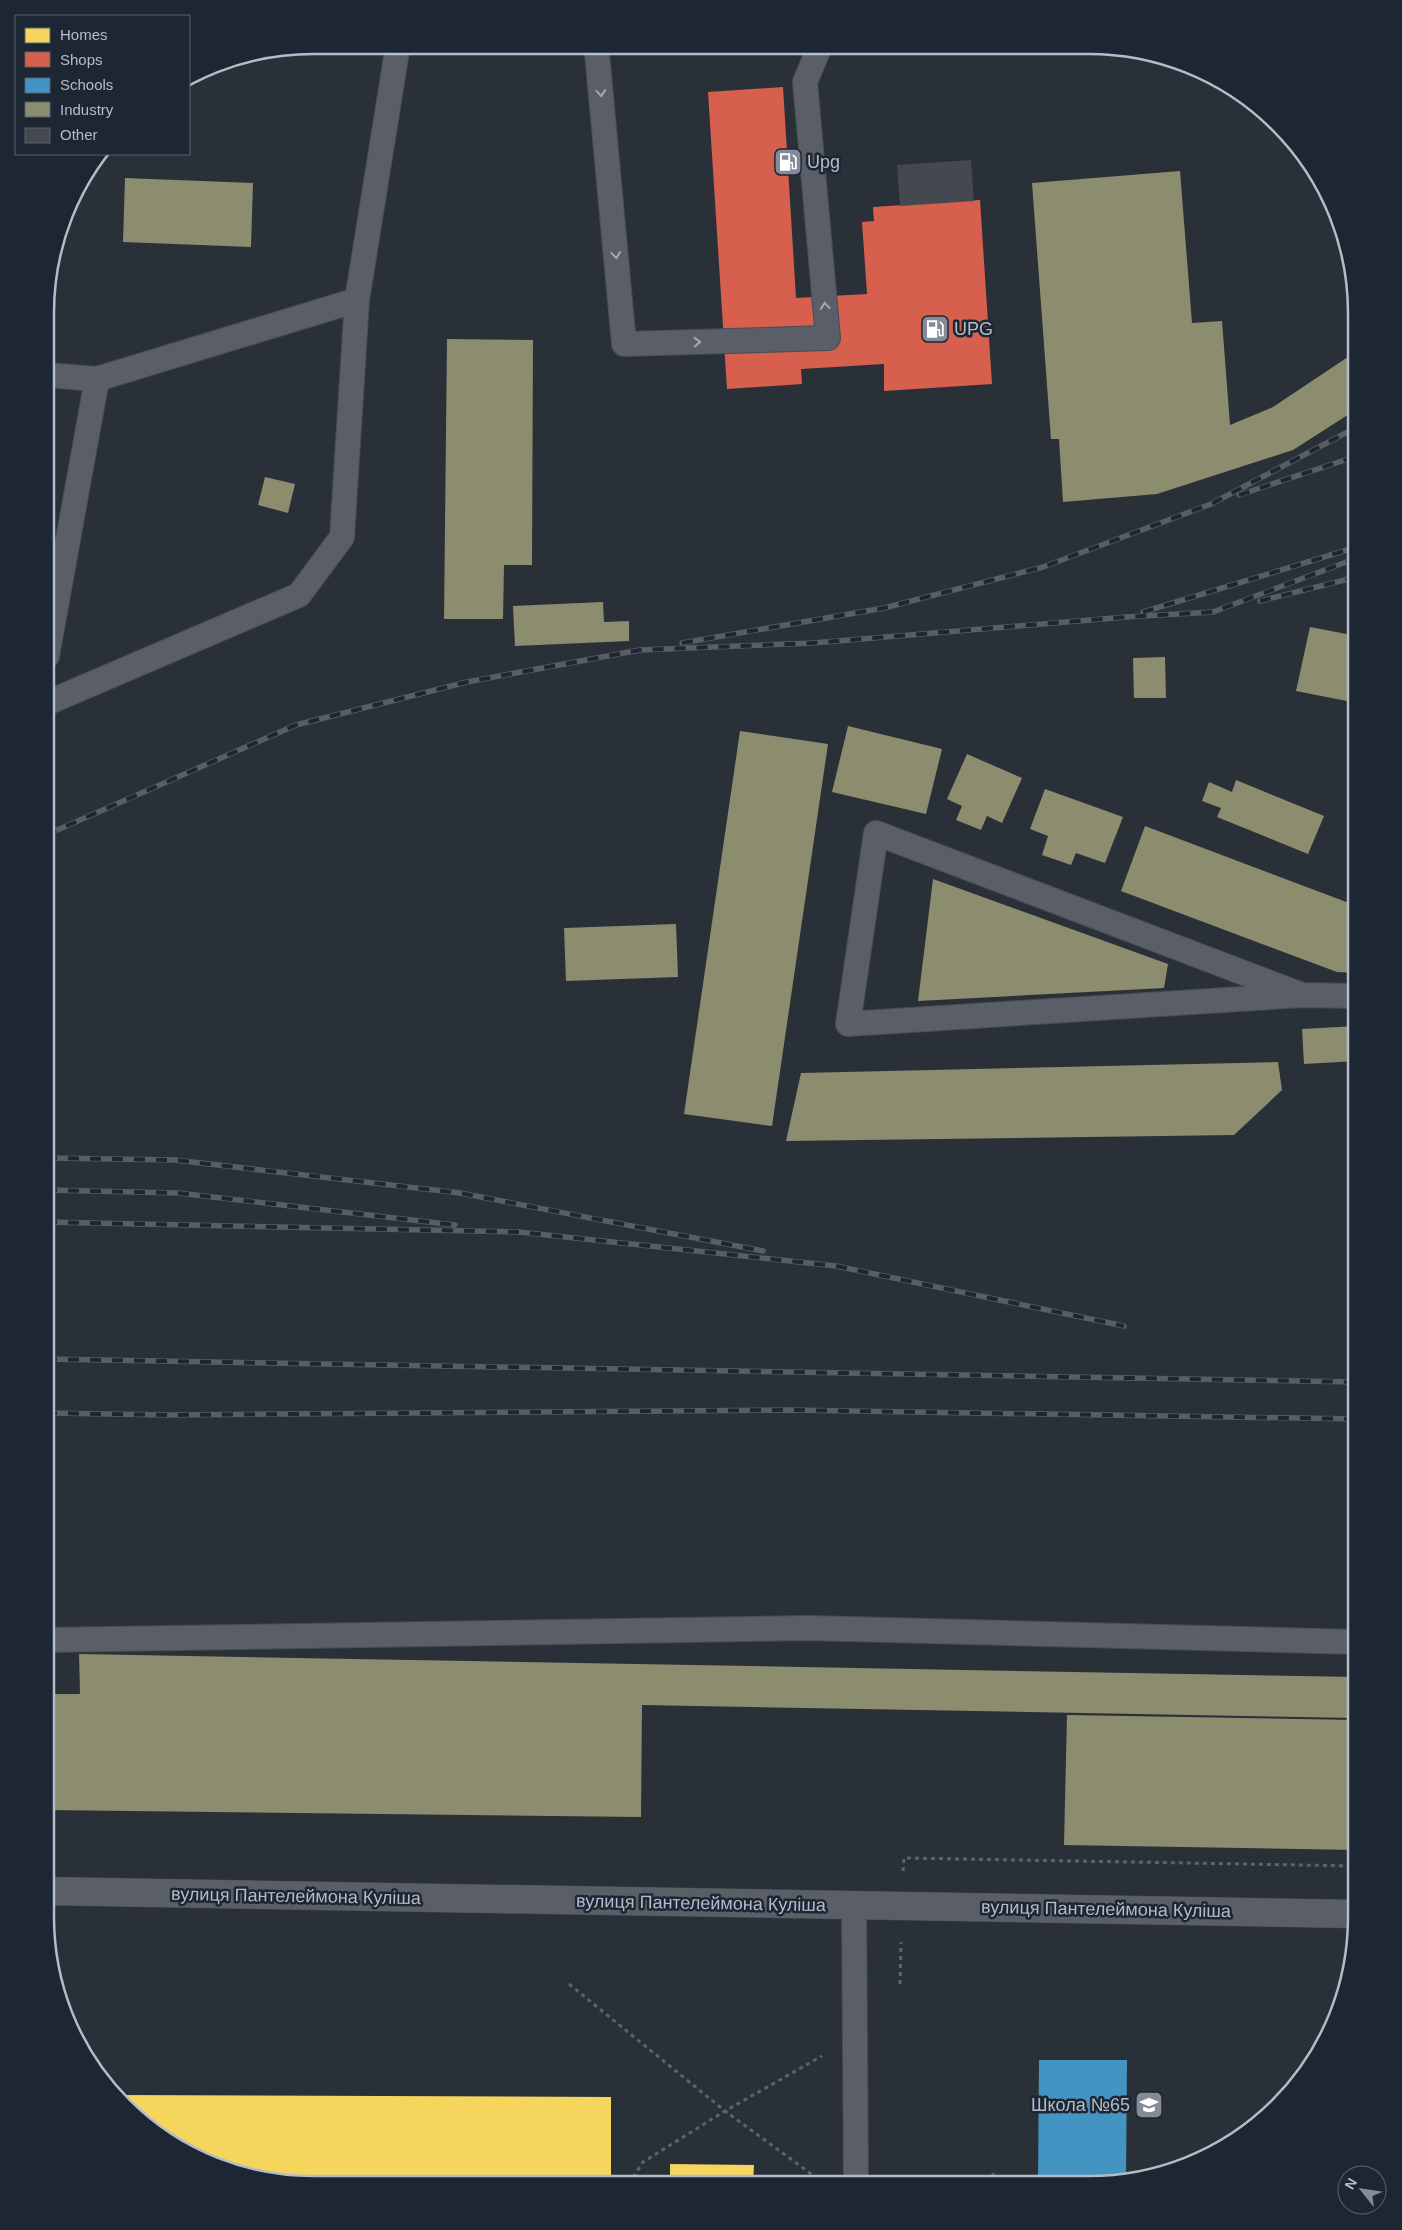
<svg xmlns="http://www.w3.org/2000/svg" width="1402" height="2230" font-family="Arial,sans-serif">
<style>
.homes{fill:#f6d55c}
.shops{fill:#d6604d}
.schools{fill:#4393c3}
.industry{fill:#8c8c6e}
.building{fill:#444950}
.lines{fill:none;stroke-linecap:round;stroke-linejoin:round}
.service-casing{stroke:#484c53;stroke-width:26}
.tertiary-casing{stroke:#484c53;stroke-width:29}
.path{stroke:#5d636a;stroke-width:3;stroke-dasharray:4 4;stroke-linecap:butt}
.service{stroke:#5a5e66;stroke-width:24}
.tertiary{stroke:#5a5e66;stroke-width:28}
.rail-casing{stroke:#595d64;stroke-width:5.5}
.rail{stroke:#1d2633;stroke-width:4;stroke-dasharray:11;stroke-linecap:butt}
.oneway{stroke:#a2a9b5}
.labels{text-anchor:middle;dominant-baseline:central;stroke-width:5;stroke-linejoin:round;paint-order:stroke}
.poi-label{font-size:18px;fill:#b4bcc9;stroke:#1d2633;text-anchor:start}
.street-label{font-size:18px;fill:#b4bcc9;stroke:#1d2633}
.rim{fill:none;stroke:#b4bcc9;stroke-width:2.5}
</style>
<rect width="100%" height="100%" fill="#2a3038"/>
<path class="homes" d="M115 2095 611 2097V2178L255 2177 210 2165 150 2130Z
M670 2164 754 2165 753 2184H670Z"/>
<path class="shops" d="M783 87 796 298 867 294 862 222 874 221 873 207 980 200 992 384 884 391V364L801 369 802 384 727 389 708 92Z"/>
<path class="schools" d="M1039 2060H1127L1126 2178 1090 2185H1038Z"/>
<path class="industry" d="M1180 171 1192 323 1222 321 1230 425 1273 407 1357 351V409L1293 450 1157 494 1063 502 1059 439H1051L1032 183Z
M125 178 253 183 251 247 123 242Z
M447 339 533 340 532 565H504L503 619H444Z
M265 477 295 484 288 513 258 505Z
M603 602 604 622 629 621V641L515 646 513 606Z
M1310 627 1357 636V703L1296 691Z
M1165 657 1166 698H1134L1133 658Z
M848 726 942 749 926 814 832 792Z
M740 731 828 744 772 1126 684 1114Z
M967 754 1022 778 1002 823 987 816 981 830 956 820 962 806 947 799Z
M1236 780 1324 816 1308 854 1217 817 1221 808 1202 801 1209 782 1232 792Z
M1045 789 1123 817 1105 863 1076 853 1071 865 1042 855 1048 836 1030 829Z
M1145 826 1357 906V973L1337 972 1121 891Z
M933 879 1168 964 1164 988 918 1001Z
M676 924 678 977 566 981 564 928Z
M1357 1026V1061L1304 1064 1302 1029Z
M1278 1062 1282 1090 1234 1135 786 1141 801 1073Z
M79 1654 1356 1677V1718L642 1705 641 1817 45 1810V1694H80Z
M1067 1715 1356 1720V1850L1064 1845Z"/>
<path class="building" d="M971 160 974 201 900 206 897 165Z"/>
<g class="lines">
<defs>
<path id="service" d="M593 46 597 53 624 344 828 338 805 82 820 46
M47 375 97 379 357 300
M47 656 97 379
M47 703 299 595 342 537 357 300 398 45
M1302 995 876 833 848 1024 1302 995 1357 996
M45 1640 808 1628 1357 1642
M854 1905 856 2184"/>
<path id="tertiary" d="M45 1891 1356 1914"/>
</defs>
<use href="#service" class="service-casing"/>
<use href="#tertiary" class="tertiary-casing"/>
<path class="path" d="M47 311 73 194
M903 1871 904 1858 1356 1866
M569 1984 725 2111 821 2181
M900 1984 901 1942
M629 2184 643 2162 725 2111 822 2056
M993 2185V2173"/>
<use href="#service" class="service"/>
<use href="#tertiary" class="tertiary"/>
<defs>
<path id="rail" d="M1239 495 1357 456
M1260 601 1357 577
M1143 612 1357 547
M682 643 884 608 1043 567 1211 504 1357 427
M46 835 296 725 467 682 640 650 813 643 1126 617 1213 612 1357 558
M46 1158 175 1160 460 1193 763 1251
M46 1190 178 1193 455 1225
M46 1222 519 1232 836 1266 1124 1326
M46 1359 1357 1382
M46 1413 169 1415 788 1410 1357 1419"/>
</defs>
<use href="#rail" class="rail-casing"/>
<use href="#rail" class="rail"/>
</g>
<defs><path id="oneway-chevron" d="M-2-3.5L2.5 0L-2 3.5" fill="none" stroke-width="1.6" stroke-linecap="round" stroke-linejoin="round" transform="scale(1.25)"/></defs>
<g class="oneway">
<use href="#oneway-chevron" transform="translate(601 93) rotate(85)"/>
<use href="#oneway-chevron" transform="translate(616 255) rotate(85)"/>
<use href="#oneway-chevron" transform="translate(825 306) rotate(-95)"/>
<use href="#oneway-chevron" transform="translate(697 342) rotate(-2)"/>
</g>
<defs>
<symbol id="fuel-square" viewBox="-11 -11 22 22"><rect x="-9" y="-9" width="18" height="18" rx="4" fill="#848b96" stroke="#1d2633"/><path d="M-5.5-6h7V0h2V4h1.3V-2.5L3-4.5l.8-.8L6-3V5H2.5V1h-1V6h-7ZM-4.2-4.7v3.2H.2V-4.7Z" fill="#fff"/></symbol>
<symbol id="school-square" viewBox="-11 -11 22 22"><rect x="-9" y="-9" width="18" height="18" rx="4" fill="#848b96" stroke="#1d2633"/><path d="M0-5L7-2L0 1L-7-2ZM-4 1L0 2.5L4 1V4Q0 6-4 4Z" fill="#fff"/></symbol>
</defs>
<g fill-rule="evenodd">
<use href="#fuel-square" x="772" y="146" width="32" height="32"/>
<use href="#fuel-square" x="919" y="313" width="32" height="32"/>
<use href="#school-square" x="1133" y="2089" width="32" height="32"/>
</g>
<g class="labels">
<g class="poi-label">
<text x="807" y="162">Upg</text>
<text x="954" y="329">UPG</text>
<text x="1130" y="2105" text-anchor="end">Школа №65</text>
</g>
<g class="street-label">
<text transform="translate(296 1896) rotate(1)">вулиця Пантелеймона Куліша</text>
<text transform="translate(701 1903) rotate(1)">вулиця Пантелеймона Куліша</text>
<text transform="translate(1106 1909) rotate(1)">вулиця Пантелеймона Куліша</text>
</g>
</g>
<path d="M0 0H1402V2230H0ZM313 54H1089A259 259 0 0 1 1348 313V1917A259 259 0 0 1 1089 2176H313A259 259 0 0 1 54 1917V313A259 259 0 0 1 313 54Z" fill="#1d2633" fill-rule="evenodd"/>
<path class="rim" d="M313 54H1089A259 259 0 0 1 1348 313V1917A259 259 0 0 1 1089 2176H313A259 259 0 0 1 54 1917V313A259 259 0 0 1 313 54Z"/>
<rect x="15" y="15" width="175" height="140" fill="#1d2633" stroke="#59626f"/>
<rect x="25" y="28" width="25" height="15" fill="#f6d55c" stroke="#59626f"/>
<text x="60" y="40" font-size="15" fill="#b4bcc9">Homes</text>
<rect x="25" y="52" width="25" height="15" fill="#d6604d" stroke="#59626f"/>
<text x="60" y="65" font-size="15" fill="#b4bcc9">Shops</text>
<rect x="25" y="78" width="25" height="15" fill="#4393c3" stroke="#59626f"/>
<text x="60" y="90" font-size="15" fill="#b4bcc9">Schools</text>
<rect x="25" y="102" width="25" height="15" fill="#8c8c6e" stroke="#59626f"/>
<text x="60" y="115" font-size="15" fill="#b4bcc9">Industry</text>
<rect x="25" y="128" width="25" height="15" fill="#444950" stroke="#59626f"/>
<text x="60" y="140" font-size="15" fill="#b4bcc9">Other</text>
<g transform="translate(1362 2190) rotate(300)"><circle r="24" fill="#1d2633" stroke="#59626f"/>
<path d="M0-4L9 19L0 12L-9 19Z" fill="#848b96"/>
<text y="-8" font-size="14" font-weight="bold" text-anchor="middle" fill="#b4bcc9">N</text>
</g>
</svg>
